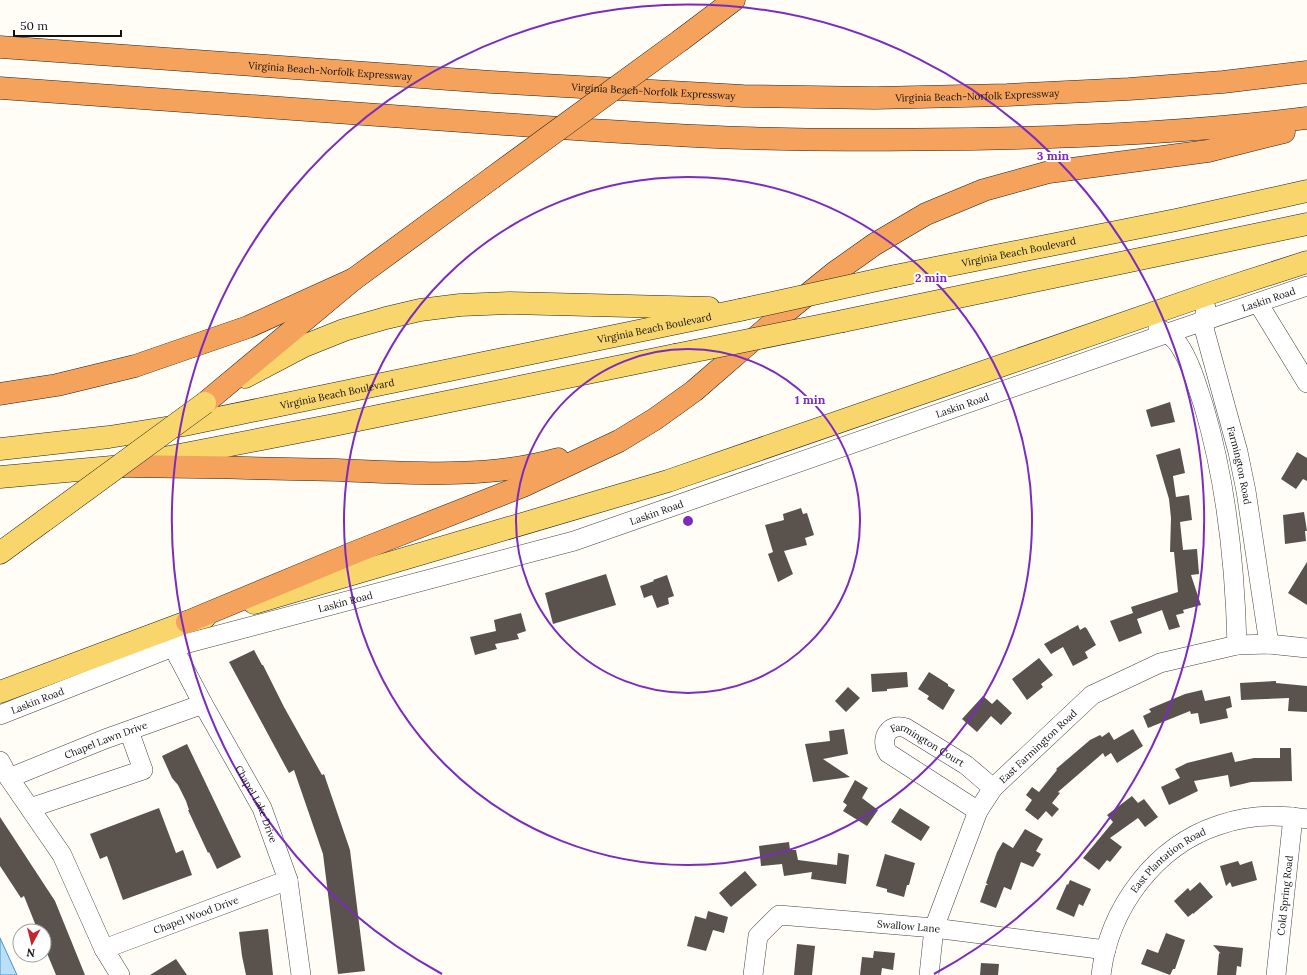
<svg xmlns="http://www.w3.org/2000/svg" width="1307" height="975" font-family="Lora,serif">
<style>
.water{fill:#b9e0f7;stroke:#3f96cf}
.building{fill:#5a524d}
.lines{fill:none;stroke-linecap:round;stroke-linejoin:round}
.minor-casing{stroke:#444;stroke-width:20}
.major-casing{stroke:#222;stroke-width:23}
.highway-casing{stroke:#222;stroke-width:23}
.minor{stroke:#fff;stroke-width:19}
.major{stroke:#f9d66b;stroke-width:22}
.highway{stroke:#f5a25d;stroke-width:22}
.major-bridge-casing{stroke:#222;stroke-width:23;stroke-linecap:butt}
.highway-bridge-casing{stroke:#222;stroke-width:23;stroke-linecap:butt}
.major-bridge{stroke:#f9d66b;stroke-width:22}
.highway-bridge{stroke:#f5a25d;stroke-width:22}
.ring{fill:none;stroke:#7b2cbf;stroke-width:2}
.labels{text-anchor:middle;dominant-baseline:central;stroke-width:4;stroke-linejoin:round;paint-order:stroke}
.street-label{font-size:10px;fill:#111;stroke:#fff}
.centre{fill:#7b2cbf;stroke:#fff;stroke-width:2}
.ring-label{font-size:12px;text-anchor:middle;font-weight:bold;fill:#7b2cbf;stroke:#fff;stroke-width:4;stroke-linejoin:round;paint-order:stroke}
</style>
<rect width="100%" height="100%" fill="#fffdf5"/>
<path class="water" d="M0 938 17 975H0Z"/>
<path class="building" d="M1170 402 1175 422 1151 427 1146 410Z
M1180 448 1185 473 1173 476 1176 497 1189 495 1192 520 1180 522 1183 550 1197 549 1199 574 1191 575 1201 605 1183 610 1184 613 1176 615 1180 627 1169 630 1162 610 1137 619 1142 633 1119 642 1110 621 1133 613 1131 607 1178 592 1174 552H1170L1171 518 1169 499 1156 455Z
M1297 452 1307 458V481L1303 479 1296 489 1281 479Z
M801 508 803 514 807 513 814 535 805 538 807 545 784 551 793 574 778 582 768 554 773 552 765 525 784 520 783 514Z
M1304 512 1307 531H1305L1306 541 1285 544 1283 515Z
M1307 562V605L1288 593Z
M606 574 616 605 553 624 545 593Z
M667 575 674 596 668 598 669 604 657 608 652 595 644 598 640 586 654 581 653 580Z
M521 613 526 631 517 634 519 639 495 644 497 649 475 655 470 637 496 631 494 620Z
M1078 625 1080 630 1085 627 1087 629 1096 645 1085 652 1088 658 1073 666 1063 647 1051 654 1044 644Z
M254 650 262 665H263L284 707 322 775 324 774 350 850 365 971 338 974 323 854 294 770 289 773 229 662Z
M1039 658 1053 675 1041 684 1043 687 1027 700 1012 679Z
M907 672 908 687 887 689V691L872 692 871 674Z
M929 672 948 684V686L955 690 943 710 927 699 929 696 918 689Z
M1276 681V683L1307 686V712L1288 711 1289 698 1241 700 1240 683Z
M848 687 860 698 846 712 835 701Z
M1202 690 1205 701 1230 696 1232 707 1226 709 1228 718 1200 724 1198 713 1191 714 1190 711 1148 728 1143 716 1151 712 1149 709 1185 694Z
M983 696 992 704 997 699 1012 713 1001 725 991 716 977 732 962 719Z
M844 729 848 754 823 759 850 777 813 782 805 744 830 741 829 731Z
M1133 729 1143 746 1117 763 1111 753 1105 757 1103 753 1058 792 1060 793 1052 803 1059 809 1052 817 1046 811 1038 820 1025 810 1032 800 1026 795 1032 787 1039 792 1057 770 1056 769 1090 740 1100 735 1102 737 1109 732 1114 740Z
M187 744 241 857 217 869 209 852 208 853 188 810H189L186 801 178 785 172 778 162 756Z
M1280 748H1291L1292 781 1251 782 1230 787 1228 775 1194 781 1198 791 1169 805 1161 787 1180 778 1175 769 1187 763 1232 752 1235 762 1254 758H1280Z
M855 780 868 788 862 798 878 810 867 826 843 811 847 805 843 802Z
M1132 796 1138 803 1144 799 1158 817 1145 827 1138 818 1110 838 1122 847 1110 862 1107 860 1099 870 1083 858 1113 822 1107 815Z
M159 808 176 853 183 850 192 875 123 900 107 856 100 859 90 834Z
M900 808 930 827 921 841 891 822Z
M0 817 55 901 85 975H56L44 946V931H38L24 896 21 898 0 866Z
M1025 829 1043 839 1036 851 1041 854 1033 867 1021 862 1011 890 1004 887 996 908 980 902 986 885H988L986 883 997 852 1003 842 1013 848Z
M789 842 790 850H796L798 860 837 865 838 853 849 855 846 884 811 879 812 872 784 876 782 864 761 866 759 846Z
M885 854 915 863 909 885H907L904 897 887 892V889L876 886Z
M1238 861 1240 865 1252 861 1257 880 1232 887 1230 882 1226 886 1220 866Z
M745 871 757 885 731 907 719 893Z
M1070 880 1091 889 1083 906 1079 904 1074 917 1056 909 1067 884 1068 885Z
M1200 882 1213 897 1193 914V913L1188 917 1174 901 1188 888 1190 891Z
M708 911 728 917 724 933 713 930 706 951 687 946 695 916 706 919Z
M268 929 273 975H246L242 956 239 932Z
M1166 933 1185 940 1175 969H1173L1170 975 1141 964 1147 949 1158 953Z
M797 944 815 946 812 975H794Z
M1213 945 1243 948 1241 967 1237 966 1236 975H1217L1219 953 1221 954Z
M874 951 895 953 893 970 882 968 881 975H860L862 957 873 958Z
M176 959 187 975H150Z
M981 963 999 964 998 975H980Z"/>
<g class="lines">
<defs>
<g id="minor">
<path d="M1258 303 1307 383"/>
<path id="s1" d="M1206 308 1204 321 1205 332 1238 452 1246 491 1269 644"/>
<path d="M1158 328C1166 332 1174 337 1179 345 1191 363 1197 386 1204 407 1227 485 1235 564 1237 645"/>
<path id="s2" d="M173 647 203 704 262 808 288 880 301 975"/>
<path id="s3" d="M0 715 173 647 574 541 1168 333 1307 286"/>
<path d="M0 761 9 778 62 855 104 949 120 975"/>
<path id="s4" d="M9 778 105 739 203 704"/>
<path d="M30 808 143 770 129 731"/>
<path id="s5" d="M978 811 888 753C879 739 889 722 906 728L966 765 993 788"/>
<path id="s6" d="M104 949 288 880"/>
<path id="s7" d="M753 975 758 936 779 915 934 928 1106 950"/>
<path id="s8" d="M929 975 934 928 978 811 993 788 1092 695 1160 663 1237 645 1269 644 1307 648"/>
<path id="s9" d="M1101 975C1109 908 1155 846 1219 825 1247 815 1278 814 1307 819"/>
<path id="s10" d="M1276 975 1293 817"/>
</g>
<g id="major">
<path id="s11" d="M895 276 1176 220 1307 191"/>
<path d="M843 321 1307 224"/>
<path d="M245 377 304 346 344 330 386 318 420 310 460 305 510 303 709 308"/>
<path id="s12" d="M0 449 109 437 184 425 740 310"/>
<path d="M0 477 123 466 334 425 675 355"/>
<path d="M0 553 45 520"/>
<path d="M254 603 668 481 1214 292 1307 262"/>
<path d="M0 692 187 622 205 617"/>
</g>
<g id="highway">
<path d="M681 40 734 0"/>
<path id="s13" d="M0 47 491 82 743 96 875 98 1007 95 1129 89 1223 82 1307 72"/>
<path d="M0 88 560 128C621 132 682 136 744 138 820 141 897 140 973 139 1085 137 1196 132 1307 118"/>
<path d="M0 394 57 385 135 366 248 327 354 279"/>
<path d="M205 403 354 279 492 178"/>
<path d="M123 466C195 467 266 468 338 470 411 473 487 479 558 459"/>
<path d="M187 622 358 551 523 486 619 441 655 419 694 391 776 320 834 273 875 244 926 214 984 190 1049 172 1208 151 1284 132"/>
</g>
</defs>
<use href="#minor" class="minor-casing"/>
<use href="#major" class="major-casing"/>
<use href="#highway" class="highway-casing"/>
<use href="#minor" class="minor"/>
<use href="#major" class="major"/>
<use href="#highway" class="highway"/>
<defs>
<path id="major-bridge" d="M740 310 895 276
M675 355 843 321
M45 520 205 403"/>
<path id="highway-bridge" d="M492 178 681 40"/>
</defs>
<use href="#major-bridge" class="major-bridge-casing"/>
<use href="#highway-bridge" class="highway-bridge-casing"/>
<use href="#major-bridge" class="major-bridge"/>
<use href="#highway-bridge" class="highway-bridge"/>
</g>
<g class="ring">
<circle cx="688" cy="521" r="172"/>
<circle cx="688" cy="521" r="344"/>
<path d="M442 974A516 516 0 1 1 934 974"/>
</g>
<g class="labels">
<g class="street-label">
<text stroke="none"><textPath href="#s13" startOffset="331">Virginia Beach-Norfolk Expressway</textPath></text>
<text stroke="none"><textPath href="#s13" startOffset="655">Virginia Beach-Norfolk Expressway</textPath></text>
<text stroke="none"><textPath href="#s13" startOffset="979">Virginia Beach-Norfolk Expressway</textPath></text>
<text stroke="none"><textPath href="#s11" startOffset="126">Virginia Beach Boulevard</textPath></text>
<text stroke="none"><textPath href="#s3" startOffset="1336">Laskin Road</textPath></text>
<text stroke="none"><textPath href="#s12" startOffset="666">Virginia Beach Boulevard</textPath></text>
<text stroke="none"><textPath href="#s12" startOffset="342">Virginia Beach Boulevard</textPath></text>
<text stroke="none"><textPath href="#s3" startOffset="1012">Laskin Road</textPath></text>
<text stroke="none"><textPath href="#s1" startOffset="162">Farmington Road</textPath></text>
<text stroke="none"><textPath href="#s3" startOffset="688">Laskin Road</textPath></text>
<text stroke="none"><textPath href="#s3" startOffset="364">Laskin Road</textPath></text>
<text stroke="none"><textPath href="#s3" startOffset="40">Laskin Road</textPath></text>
<text stroke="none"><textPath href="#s4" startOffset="104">Chapel Lawn Drive</textPath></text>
<text stroke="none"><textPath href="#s8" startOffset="261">East Farmington Road</textPath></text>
<text stroke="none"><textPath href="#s5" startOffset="175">Farmington Court</textPath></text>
<text stroke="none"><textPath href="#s2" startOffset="178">Chapel Lake Drive</textPath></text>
<text stroke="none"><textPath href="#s9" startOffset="138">East Plantation Road</textPath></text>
<text stroke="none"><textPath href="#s10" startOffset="80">Cold Spring Road</textPath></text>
<text stroke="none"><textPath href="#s6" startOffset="98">Chapel Wood Drive</textPath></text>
<text stroke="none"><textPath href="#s7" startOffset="199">Swallow Lane</textPath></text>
</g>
</g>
<circle cx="688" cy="521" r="6" class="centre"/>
<g class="ring-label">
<text x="1053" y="160">3 min</text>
<text x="931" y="282">2 min</text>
<text x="810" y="404">1 min</text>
</g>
<g transform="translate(32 943) rotate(187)"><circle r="19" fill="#ffffff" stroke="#a0a0a0"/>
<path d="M0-3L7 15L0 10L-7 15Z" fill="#c4262e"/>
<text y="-6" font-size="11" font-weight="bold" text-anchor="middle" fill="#111111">N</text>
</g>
<path d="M14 30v6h107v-6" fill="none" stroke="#111111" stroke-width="2"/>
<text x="20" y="30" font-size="12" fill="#111111" stroke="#ffffff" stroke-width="3" paint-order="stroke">50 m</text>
</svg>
